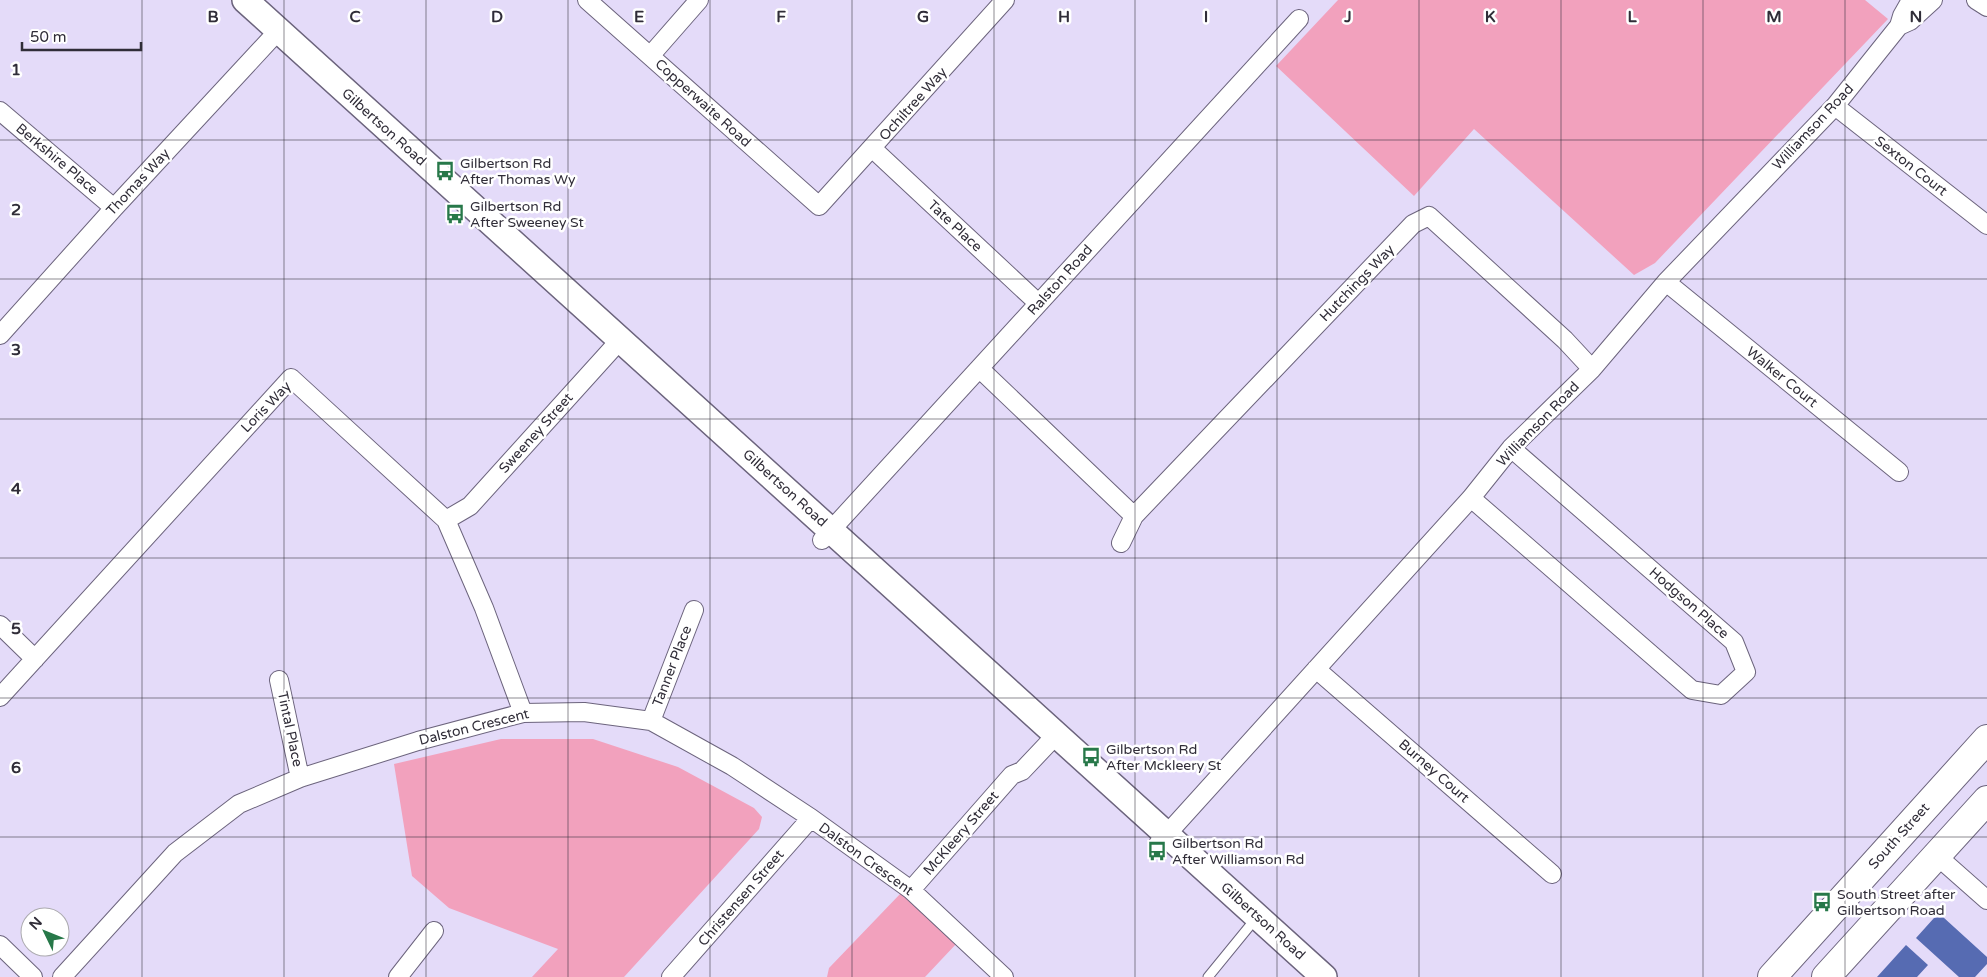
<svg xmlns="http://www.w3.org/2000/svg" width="1987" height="977" font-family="'Varela Round',sans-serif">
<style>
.green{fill:#f2a1bd}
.building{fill:#566bb2}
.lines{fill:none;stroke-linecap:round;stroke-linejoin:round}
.lane-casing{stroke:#6c647d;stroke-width:11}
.street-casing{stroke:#6c647d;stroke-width:20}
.secondary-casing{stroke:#6c647d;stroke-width:28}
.highway-casing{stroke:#6c647d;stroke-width:30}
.lane{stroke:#fff;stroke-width:9}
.street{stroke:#fff;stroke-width:18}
.secondary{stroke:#fff;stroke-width:25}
.highway{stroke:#fff;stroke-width:28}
.grid{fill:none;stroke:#302d38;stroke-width:1;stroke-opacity:0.55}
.labels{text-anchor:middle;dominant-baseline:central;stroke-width:5;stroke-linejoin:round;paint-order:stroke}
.street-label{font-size:14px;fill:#302d38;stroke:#fff}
.poi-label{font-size:14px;fill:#302d38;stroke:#fff;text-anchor:start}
.grid-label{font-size:16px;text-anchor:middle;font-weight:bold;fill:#302d38;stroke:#fff;stroke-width:5;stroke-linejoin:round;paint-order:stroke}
</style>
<rect width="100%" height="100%" fill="#e4dbf9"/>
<path class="green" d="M1338 0H1865L1888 19 1655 263 1634 275 1474 129 1414 196 1276 66Z
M501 739H593L678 767 754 808 762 817 759 829 624 977H532L558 949 449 908 412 876 394 764Z
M901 893 957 943 925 977H827L829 968Z"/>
<path class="building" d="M1943 917 1987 957V964L1975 977H1959L1916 938 1934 918Z
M1906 945 1928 965 1917 977H1877Z"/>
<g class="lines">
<defs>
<path id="lane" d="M1208 977 1257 917"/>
<path id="street" d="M587 0 819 206 1005 0
M1976 0 1987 7
M1899 26 1910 21 1933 0
M650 56 699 0
M1835 106 1987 225
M0 111 114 208
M873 149 1038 303
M1666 282 1899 472
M0 335 114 208 278 31
M980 369 1134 516
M1471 498 1692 690 1721 695 1746 672 1734 642 1511 448
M446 520 470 506 621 339
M822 540 1299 19
M1121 543 1134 516 1413 224 1429 216 1565 340 1592 369
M0 625 35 659
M1316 669 1552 874
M279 680 300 778
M0 697 291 378 446 520 484 608 523 713
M651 721 694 610
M1158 844 1471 498 1511 448 1592 369 1666 282 1835 106 1899 26 1902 16 1911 0
M1936 855 1987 900
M911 890 1012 775 1022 771 1057 734
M0 945 33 977
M62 977 175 853 239 804 300 778 418 741 523 713 584 712 651 721 732 766 811 818 911 890 1004 977
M398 977 434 931
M671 977 811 818"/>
<path id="secondary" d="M245 0 1324 977"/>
<path id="highway" d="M1772 977 1987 739
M1826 977 1987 800"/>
</defs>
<use href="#lane" class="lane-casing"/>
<use href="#street" class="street-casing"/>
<use href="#secondary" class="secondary-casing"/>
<use href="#highway" class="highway-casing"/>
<use href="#lane" class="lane"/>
<use href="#street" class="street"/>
<use href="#secondary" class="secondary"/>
<use href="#highway" class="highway"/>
</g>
<path class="grid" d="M142 0V977M284 0V977M426 0V977M568 0V977M710 0V977M852 0V977M994 0V977M1135 0V977M1277 0V977M1419 0V977M1561 0V977M1703 0V977M1845 0V977M0 140H1987M0 279H1987M0 419H1987M0 558H1987M0 698H1987M0 837H1987"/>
<defs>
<symbol id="bus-bare" viewBox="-9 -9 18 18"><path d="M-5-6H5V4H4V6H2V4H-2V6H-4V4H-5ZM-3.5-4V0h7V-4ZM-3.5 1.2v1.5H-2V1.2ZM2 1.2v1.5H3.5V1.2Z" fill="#277849" stroke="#fff" stroke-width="2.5" paint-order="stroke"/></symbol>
</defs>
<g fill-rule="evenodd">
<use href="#bus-bare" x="431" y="157" width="28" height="28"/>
<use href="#bus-bare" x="441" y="200" width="28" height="28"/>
<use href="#bus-bare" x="1077" y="743" width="28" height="28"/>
<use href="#bus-bare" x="1143" y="837" width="28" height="28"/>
<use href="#bus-bare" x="1808" y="888" width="28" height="28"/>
</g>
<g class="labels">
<g class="street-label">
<text transform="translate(703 103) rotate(42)">Copperwaite Road</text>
<text transform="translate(913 104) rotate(-48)">Ochiltree Way</text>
<text transform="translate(384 127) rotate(42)">Gilbertson Road</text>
<text transform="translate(1813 127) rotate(-47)">Williamson Road</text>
<text transform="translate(57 159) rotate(40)">Berkshire Place</text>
<text transform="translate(1911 166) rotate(38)">Sexton Court</text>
<text transform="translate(138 182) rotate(-47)">Thomas Way</text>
<text transform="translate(955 226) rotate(43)">Tate Place</text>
<text transform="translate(1060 280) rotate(-48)">Ralston Road</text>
<text transform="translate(1357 283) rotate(-46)">Hutchings Way</text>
<text transform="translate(1782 377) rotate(39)">Walker Court</text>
<text transform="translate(266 407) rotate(-46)">Loris Way</text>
<text transform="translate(1538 424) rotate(-46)">Williamson Road</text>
<text transform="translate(536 433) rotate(-48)">Sweeney Street</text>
<text transform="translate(785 488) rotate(42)">Gilbertson Road</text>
<text transform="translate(1689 603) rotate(41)">Hodgson Place</text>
<text transform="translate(672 666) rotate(-69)">Tanner Place</text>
<text transform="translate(474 727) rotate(-14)">Dalston Crescent</text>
<text transform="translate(290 729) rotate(78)">Tintal Place</text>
<text transform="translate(1434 771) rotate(41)">Burney Court</text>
<text transform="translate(961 833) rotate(-49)">McKleery Street</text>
<text transform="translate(1899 836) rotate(-48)">South Street</text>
<text transform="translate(866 859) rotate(36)">Dalston Crescent</text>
<text transform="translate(741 898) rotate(-49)">Christensen Street</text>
<text transform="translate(1263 921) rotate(42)">Gilbertson Road</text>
</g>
<g class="poi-label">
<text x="460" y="163">Gilbertson Rd<tspan x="460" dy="16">After Thomas Wy</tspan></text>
<text x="470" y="206">Gilbertson Rd<tspan x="470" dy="16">After Sweeney St</tspan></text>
<text x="1106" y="749">Gilbertson Rd<tspan x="1106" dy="16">After Mckleery St</tspan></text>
<text x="1172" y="843">Gilbertson Rd<tspan x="1172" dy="16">After Williamson Rd</tspan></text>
<text x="1837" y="894">South Street after<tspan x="1837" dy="16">Gilbertson Road</tspan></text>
</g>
</g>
<g class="grid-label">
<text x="213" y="22">B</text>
<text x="355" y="22">C</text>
<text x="497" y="22">D</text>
<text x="639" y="22">E</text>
<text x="781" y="22">F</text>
<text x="923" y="22">G</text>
<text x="1064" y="22">H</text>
<text x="1206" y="22">I</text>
<text x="1348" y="22">J</text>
<text x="1490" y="22">K</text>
<text x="1632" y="22">L</text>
<text x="1774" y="22">M</text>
<text x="1916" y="22">N</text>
<text x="16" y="75">1</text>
<text x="16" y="215">2</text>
<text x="16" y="355">3</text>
<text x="16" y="494">4</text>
<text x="16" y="634">5</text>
<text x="16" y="773">6</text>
</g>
<g transform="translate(45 932) rotate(313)"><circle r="24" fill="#ffffff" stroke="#acabaf"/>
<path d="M0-4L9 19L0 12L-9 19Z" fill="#277849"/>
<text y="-8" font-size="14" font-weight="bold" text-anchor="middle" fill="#302d38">N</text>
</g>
<path d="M22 42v8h119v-8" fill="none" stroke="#302d38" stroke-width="2.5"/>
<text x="30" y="42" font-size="15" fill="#302d38" stroke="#ffffff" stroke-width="4" paint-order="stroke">50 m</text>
</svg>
